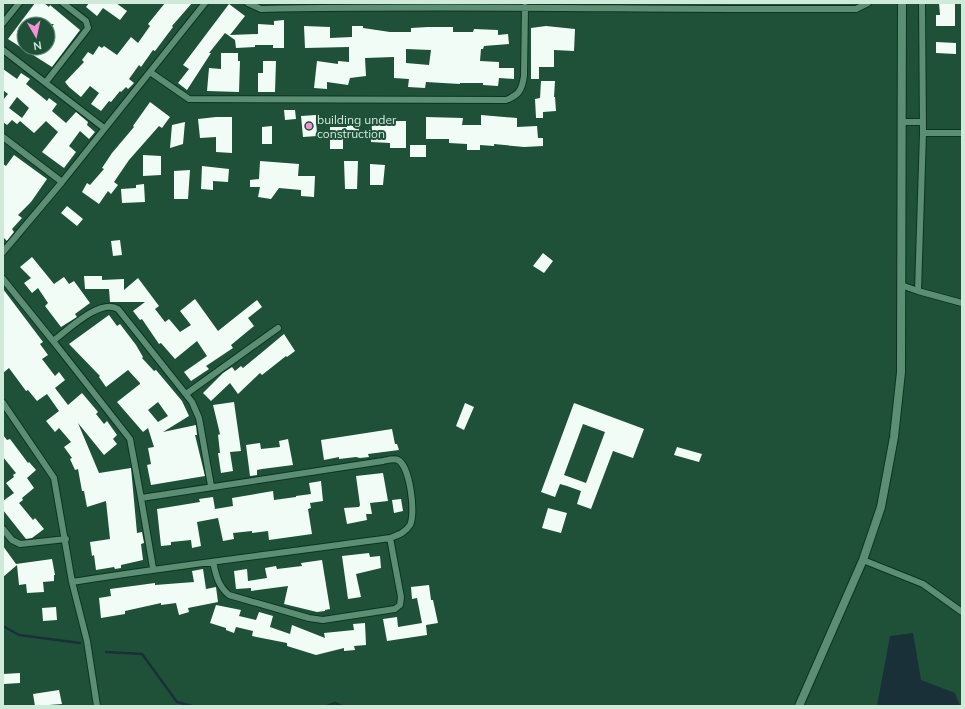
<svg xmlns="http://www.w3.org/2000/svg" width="965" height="709" font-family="Mulish,sans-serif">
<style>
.water{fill:#193038}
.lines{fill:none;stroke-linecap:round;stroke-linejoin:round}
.stream{stroke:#193038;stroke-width:2.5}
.building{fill:#f2fcf6;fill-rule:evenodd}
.minor-casing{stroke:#0d3422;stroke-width:8}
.tertiary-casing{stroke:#0d3422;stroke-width:10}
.minor{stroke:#5b8e73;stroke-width:6}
.tertiary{stroke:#5b8e73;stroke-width:8}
.poi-dot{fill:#f491d4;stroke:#1e5138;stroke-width:1.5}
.labels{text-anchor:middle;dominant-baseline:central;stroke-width:4;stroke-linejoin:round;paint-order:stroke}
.poi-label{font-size:12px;fill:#d0eada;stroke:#1e5138;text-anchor:start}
</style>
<rect width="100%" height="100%" fill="#1e5138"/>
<path class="water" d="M913 633 921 680 955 693 960 706H877L890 636Z"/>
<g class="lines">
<path class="stream" d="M3 626 19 635 80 643
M106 652 142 654 177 702 192 706
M327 706 335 703 342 706"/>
</g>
<path class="building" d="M35 3H44L49 7 50 5 80 30 52 67 8 39ZM24 24H54L48 31V48H24Z
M89 3H116L127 11 120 20 103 8 97 16 86 7Z
M165 3H192L172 26 173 27 155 51 153 50 141 67 139 65 129 79 134 83 128 89 126 87 121 92 120 91 111 102 109 101 101 111 91 104 99 93 90 86 81 97 69 87 65 82 84 62 82 60 88 52 93 55 99 46 102 48 104 46 117 55 131 37 138 43 150 26 148 24Z
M939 3H955V26H936V15H940Z
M229 4 245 16 230 35 258 34V24L274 25V21L284 20V48H273V45H255V47L236 48 235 40 225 33 209 53H211L187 90 178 83 189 69 183 65Z
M304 26 330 27V38L352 37V26H363V28L390 32H411V28L428 27H453V32H473L474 29 498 30V35L508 34 509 44 484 46 483 49H481L480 61 499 62V68H514V79L499 78 498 86 483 85V83H460V84L426 82 425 88 408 87 409 79 394 78V57L365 58 366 76 350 78 348 85 327 82V89L314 88 317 61 338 64V61L349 62V47L305 48ZM406 49 431 50 429 65 406 63Z
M546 26 575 29 574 51 554 50V67H539V79H531V28Z
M936 42 956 43V54L936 53Z
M221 53H238V61H240L239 92 207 91 209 68 221 69Z
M263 61H276L275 92H258V73H263Z
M3 69 17 79 21 73 30 79 26 84 47 101 49 98 57 104 52 111 66 123 76 112 88 122 87 125 95 132 89 139 80 131 69 146 76 152 64 168 42 152 58 132 46 121 34 133 20 121 17 124 12 120 7 125 3 122V100L8 94 3 90ZM17 97 29 108 22 118 9 108Z
M541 81H555L554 97H555L556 111 543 112V118H536L535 99 540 98Z
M150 102 170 117 162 128 159 126 129 160 114 182 118 185 111 194 108 191 99 204 82 192 87 183 90 185 104 169 102 168 112 153 134 127 133 126Z
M284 110H295L296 119 285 120Z
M316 115 317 136 303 137 301 116Z
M481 115 517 118V127L537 126 538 138H543V146L524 147 494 144V146L480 145V150H467V144L449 143V139H426V117L463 118 462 125H481Z
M216 117H232V153L216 152V137L200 138 198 119Z
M347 117H359V136H343V149H330V127H347Z
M390 121H406V148H390V143L371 142 372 123 390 124Z
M185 122 183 144 170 148 172 125Z
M272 126V144H262V127Z
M410 145H426V157H410Z
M14 155 47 179 31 202 18 215 22 218 12 229 14 232 7 241 3 237V164L6 166Z
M143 155 161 156V175L143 176Z
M260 161 299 164 298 176H315L314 197 301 196V190L279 188 271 199 258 197 260 187H250V180L259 179Z
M344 161H358L357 189H345Z
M370 164 385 165 383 185H370Z
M202 166 229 169 228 182 213 181V190L201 189Z
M190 170 188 199H174V171Z
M144 184 145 202 122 203 121 189 136 188V185Z
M67 206 83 219 77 226 61 213Z
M120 240 122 255 113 256 111 241Z
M543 253 553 261 544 273 533 266Z
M32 257 54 284 64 277 69 284 74 281 90 303 75 314 77 317 61 327 45 306 48 303 38 288 32 293 24 283 31 278 20 267Z
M84 276H102V280L124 279V290L138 278 159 306 155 309 165 322 169 319 180 332 191 325 180 311 195 299 218 331 257 300 262 307 248 318 254 326 231 345 233 348 206 366 209 369 191 381 184 372 207 356 197 341 175 359 161 343 159 344 142 319 140 320 133 311 145 302H110L109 289H85Z
M3 289 43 342 40 344 48 355 42 359 55 376 59 372 65 380 55 388 68 405 82 393 98 412 96 414 104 424 107 421 117 435 113 439 117 444 104 455 78 423 99 473 131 468 137 533 142 532 144 543 141 544 143 560 121 565V568L115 569 114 567 96 570 94 555 92 556 90 542 110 539 106 501 87 507 84 491H82L78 469 75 470 70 459 72 458 64 447 71 442 59 428 55 432 46 421 59 411 47 394 37 401 28 390 26 391 9 368 3 373Z
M109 315 117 326 120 324 136 345 143 357 142 358 154 371 156 370 182 401 189 416 163 432 196 425 197 435H195L205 476 151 485 147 465 151 464 148 448 154 447 148 428 143 432 117 402 140 384V383L128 370 106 387 99 377 100 376 69 344ZM158 402 168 416 158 422 148 410Z
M284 334 295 351 287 357 286 356 262 375 260 373 238 394 230 383 211 401 203 393 223 373 232 367 235 371 241 366 243 368Z
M234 402 241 451 230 452 233 471 221 473 218 453H220L218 435 220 434 213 405Z
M465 403 474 407 464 430 456 426Z
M574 403 644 429 633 458 613 451 591 509 577 504 581 491 567 486 560 484 555 497 541 492ZM583 424 605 432 586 483 564 475Z
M392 429 395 444H397L399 450 368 454 369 457 360 458 356 457 339 459V457L324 460 321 440Z
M3 435 7 440 10 439 28 463 29 462 36 470 27 478 34 488 22 498 23 500 19 503 33 520 35 518 44 529 32 538 26 539 3 510V501L14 493 6 483 14 477 13 475 16 473 3 457Z
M288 439 293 465 262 469 257 470V475L250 476 246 445 260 443 261 449 280 447 279 441Z
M677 447 702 454 699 462 674 455Z
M383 473 388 501 370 503 372 514H366L367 520 347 524 344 508 359 507 360 505 356 476Z
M321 481 323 501 310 503 311 508 308 509 312 534 269 540 268 531 252 533V531L233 533 234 539 223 541 218 518 197 522 201 546 192 548 191 540 171 542V545L161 546 157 509 200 502 199 499 213 497 215 509 233 506 232 498 273 491 274 500 296 497V496L311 494 309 483Z
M401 499 403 511 394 513 392 500Z
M548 508 567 513 561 533 542 528Z
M3 546 16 564 52 559 55 575H54V581L43 582 44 592 27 593 26 584 19 585 17 565 3 577Z
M369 553 370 557 380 556 381 568 356 574 361 597 348 599 342 556Z
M322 560 330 609 325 610V611L317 612 284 604 288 586 251 591V588L236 589 234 571 247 569 248 581 267 578 265 568 276 566 277 569 302 566 301 563Z
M203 569 206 589 216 587 218 602 188 608 189 612 179 615 176 603 161 605V603L125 611V614L101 618 99 598 111 596 110 589 155 583V585L194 582 192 571Z
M429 585 431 600H433L438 623 426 625 427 635 387 641 383 619 397 617 398 627 422 623 417 598 412 599 411 587Z
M216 605 241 610 239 616 256 620 259 612 273 616 270 627 290 634 292 625 325 638 324 633 354 630 353 624 365 623 366 645 354 646 355 650 344 651V648L316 655 287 646V643L252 636 253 631 236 627 234 633 226 630V628L210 623Z
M56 607 57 620 43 621 42 608Z
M20 673V683L4 684 3 674Z
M59 690 62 704 35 706 33 694Z"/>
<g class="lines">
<defs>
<path id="minor" d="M248 3 261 9C459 5 657 10 856 9L868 3
M3 23 19 3
M3 50 104 128
M150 72 189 99 506 100C519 95 522 90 524 76L525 7
M46 82 88 28 86 21 63 3
M901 122H922
M923 133H962
M3 137 62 182
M3 252 62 182 205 3
M3 279 53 341
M901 285 918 291 923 133 922 3
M918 291 962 303
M186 394 278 328
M3 403 54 478 72 582C177 565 284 553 390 538 398 535 405 533 410 525 416 514 410 466 398 460 394 458 388 460 383 461L141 498 153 568
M141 498 130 439 53 341C68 330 100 298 118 309L192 402 199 418 211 486
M3 529 12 540 20 544 66 539
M863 560 923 584 962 612
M213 562C216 575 218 586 229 595L309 618 323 620 395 609 400 605 401 597 390 538
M72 582 87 641 97 706"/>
<path id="tertiary" d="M799 706 863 560 881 507 894 437 901 372 902 3"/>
</defs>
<use href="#minor" class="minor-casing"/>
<use href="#tertiary" class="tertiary-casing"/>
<use href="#minor" class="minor"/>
<use href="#tertiary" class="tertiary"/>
</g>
<circle class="poi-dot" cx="309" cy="126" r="4"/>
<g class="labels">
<g class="poi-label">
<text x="317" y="119">building under<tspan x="317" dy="14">construction</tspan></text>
</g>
</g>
<rect width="965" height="709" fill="none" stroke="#d0eada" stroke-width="8"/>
<g transform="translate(36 36) rotate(171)"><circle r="19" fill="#1e5138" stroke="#658e79"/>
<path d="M0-3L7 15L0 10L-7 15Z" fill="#f491d4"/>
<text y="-6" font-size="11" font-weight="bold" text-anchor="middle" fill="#d0eada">N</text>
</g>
</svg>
